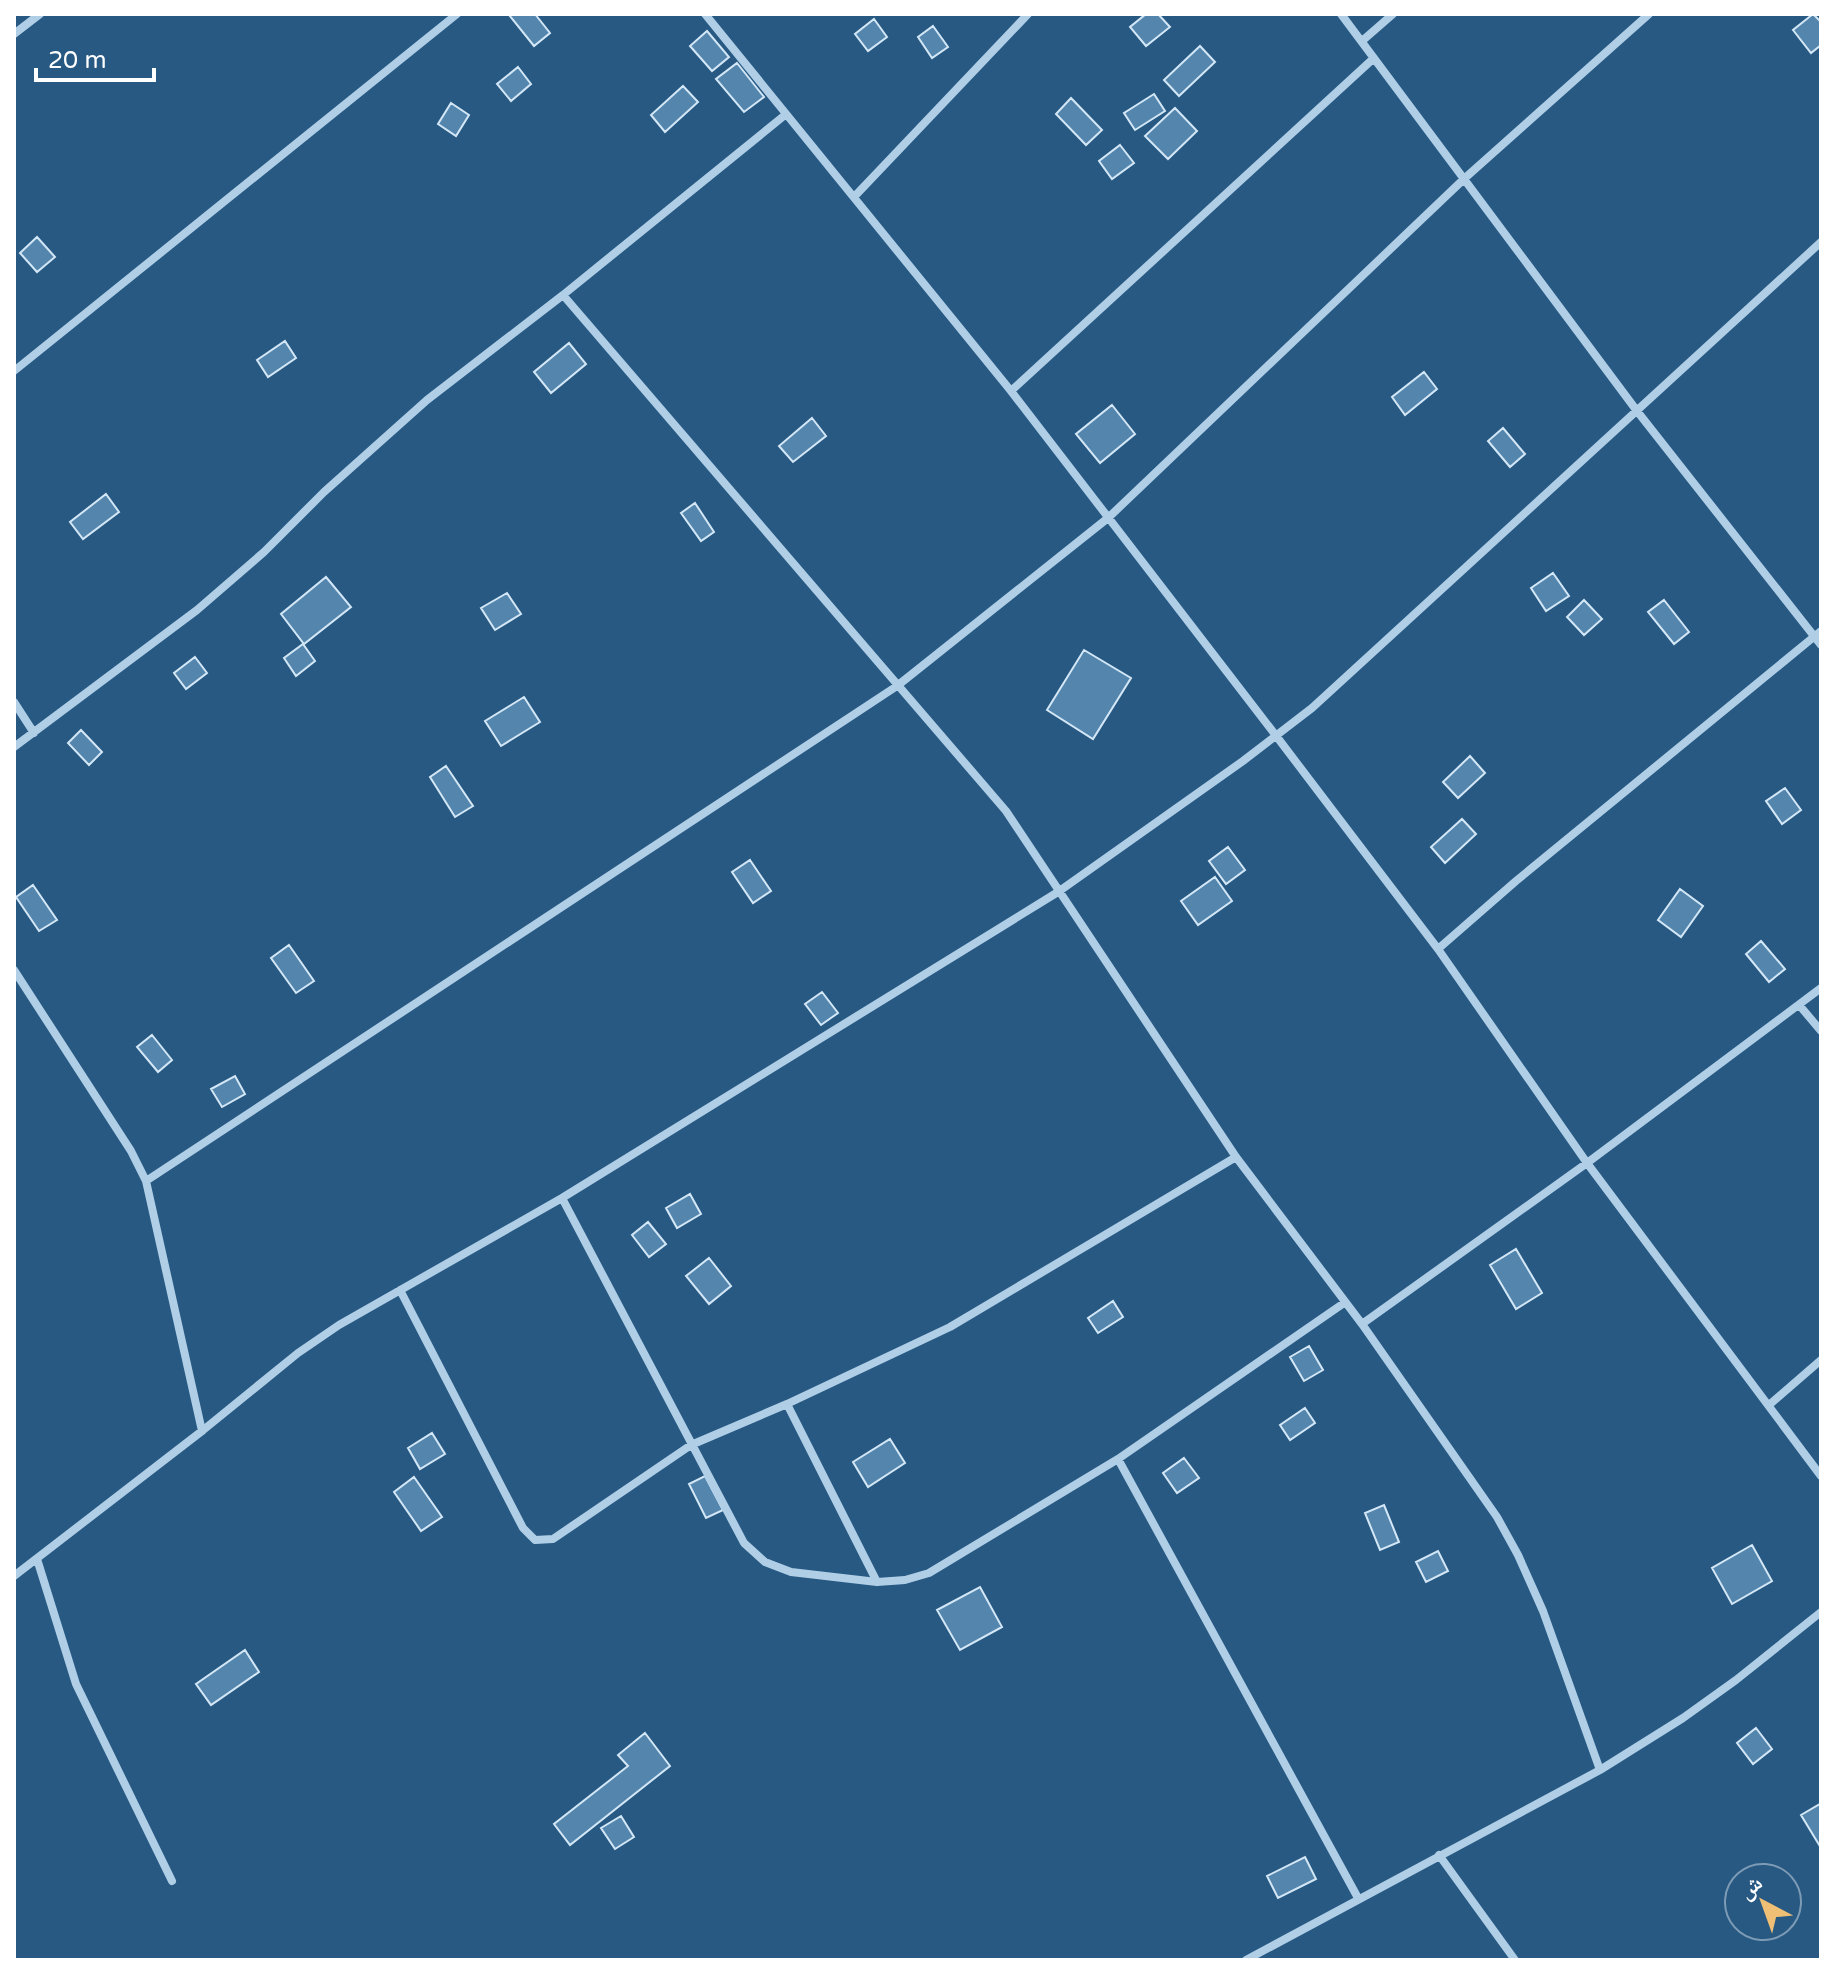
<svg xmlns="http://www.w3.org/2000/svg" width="1835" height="1974" font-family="'Varela Round','Noto Naskh Arabic',sans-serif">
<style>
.building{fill:#5385ad;stroke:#d3e7f6;stroke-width:2}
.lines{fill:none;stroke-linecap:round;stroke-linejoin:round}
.minor{stroke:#b0cfe7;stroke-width:8}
</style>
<rect width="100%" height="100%" fill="#275983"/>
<path class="building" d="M535 14 550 33 534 46 509 15Z
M1146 14H1158L1170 27 1146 46 1130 27Z
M1813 14 1821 22V45L1811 53 1793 30Z
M874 19 887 37 868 51 855 34Z
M933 26 948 47 932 58 918 37Z
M707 31 729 57 712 71 690 46Z
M1200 46 1215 62 1179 96 1164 80Z
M737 63 764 97 744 112 716 79Z
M518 67 531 84 511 101 497 84Z
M683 86 698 102 665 132 651 115Z
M1154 94 1165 111 1135 130 1124 113Z
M1071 98 1102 130 1086 145 1056 114Z
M451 103 469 115 456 136 438 124Z
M1175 108 1197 131 1168 159 1145 136Z
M1120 145 1134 163 1112 179 1099 161Z
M37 237 55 257 37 272 20 253Z
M285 341 296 358 268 377 257 360Z
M569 343 586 364 551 393 534 372Z
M1424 372 1437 389 1405 415 1392 397Z
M1112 405 1135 434 1100 463 1076 434Z
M812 418 826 436 793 462 779 446Z
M1503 428 1525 454 1510 467 1488 441Z
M106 494 119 512 83 539 70 522Z
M695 503 714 532 701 541 681 513Z
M1553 573 1569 596 1546 611 1531 588Z
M326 577 351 607 304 644 281 614Z
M507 593 521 614 495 630 481 608Z
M1584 600 1602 619 1584 635 1567 617Z
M1664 600 1689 632 1674 644 1648 612Z
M303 644 315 661 296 676 284 658Z
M1084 650 1131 678 1093 739 1047 710Z
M195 657 207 673 186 689 174 673Z
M524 697 540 722 501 746 485 721Z
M81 730 102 752 89 765 68 743Z
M1470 756 1485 773 1458 798 1443 782Z
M446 766 473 806 455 817 430 777Z
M1785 788 1801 810 1782 824 1766 801Z
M1462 819 1476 834 1445 863 1431 847Z
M1228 847 1245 870 1226 884 1209 861Z
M750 860 771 891 753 903 732 872Z
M1215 877 1232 901 1198 925 1181 901Z
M33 885 57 920 39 931 16 897Z
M1680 889 1703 906 1681 937 1658 920Z
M1761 941 1785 969 1769 982 1746 954Z
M289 945 314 981 296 993 271 958Z
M822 992 838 1013 821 1025 805 1004Z
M152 1035 172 1060 158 1072 137 1047Z
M235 1076 245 1094 222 1107 211 1089Z
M690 1194 701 1214 677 1228 666 1208Z
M648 1222 666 1244 649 1257 632 1235Z
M1516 1249 1542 1293 1516 1309 1490 1265Z
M709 1258 731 1286 709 1304 686 1276Z
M1113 1301 1123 1317 1098 1333 1088 1318Z
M1309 1346 1323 1370 1304 1381 1290 1357Z
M1305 1408 1315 1423 1290 1440 1280 1425Z
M432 1433 445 1454 420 1469 408 1448Z
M890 1439 905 1463 868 1487 853 1462Z
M1184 1458 1199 1478 1177 1493 1163 1473Z
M705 1476 723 1510 706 1518 689 1484Z
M414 1477 442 1517 421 1531 394 1492Z
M1384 1505 1399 1542 1380 1550 1365 1513Z
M1752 1545 1772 1581 1732 1604 1712 1568Z
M1438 1551 1448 1571 1426 1582 1416 1562Z
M980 1587 1002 1627 960 1650 937 1610Z
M245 1650 259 1672 211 1705 196 1684Z
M1756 1728 1772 1749 1753 1764 1737 1743Z
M645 1733 670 1766 570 1845 554 1824 628 1766 618 1755Z
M1820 1804 1821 1806V1848L1801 1815Z
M621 1816 634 1837 615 1849 601 1828Z
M1305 1857 1316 1879 1278 1898 1267 1876Z"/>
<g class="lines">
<path class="minor" d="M705 14 1011 391 1277 737 1438 949 1587 1163 1821 1476
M1341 14 1637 411 1821 645
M14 34 40 14
M1362 41 1393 14
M854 197 1028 14
M563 295 1006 811 1236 1157 1362 1324 1497 1517 1518 1555 1543 1611 1600 1770
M14 371 457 14
M1011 391 1374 58
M14 702 34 733
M14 747 197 610 264 552 324 492 427 400 563 295 785 115
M1438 949 1516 881 1821 631
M14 970 131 1151 146 1181 202 1431
M1800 1006 1821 1031
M146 1181 897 686 1108 518 1465 178 1649 14
M562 1198 744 1543 765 1562 791 1572 877 1582 905 1580 929 1573 1118 1459 1344 1303
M400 1290 523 1528 535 1540 553 1539 691 1445 787 1404 950 1327 1236 1157
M1362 1324 1587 1163 1821 988
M787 1404 877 1582
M1769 1405 1821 1360
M1118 1459 1358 1898
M37 1559 76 1684 172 1881
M14 1576 202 1431 298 1353 339 1325 562 1198 1058 892 1243 761 1312 708 1821 242
M1439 1855 1515 1960
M1246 1960 1600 1770 1683 1718 1736 1680 1821 1612"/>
</g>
<rect width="1835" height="1974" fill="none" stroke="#ffffff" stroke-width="32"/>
<g transform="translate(1763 1902) rotate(319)"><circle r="38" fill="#275983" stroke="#7d9bb5" stroke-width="2"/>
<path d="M0-6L14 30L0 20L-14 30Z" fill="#efbf75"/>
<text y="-12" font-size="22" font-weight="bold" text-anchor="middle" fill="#ffffff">ش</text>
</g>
<path d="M36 68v12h118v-12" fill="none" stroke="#ffffff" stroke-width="4"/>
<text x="48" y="68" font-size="24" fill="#ffffff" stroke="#275983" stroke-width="6" paint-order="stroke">20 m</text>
</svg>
